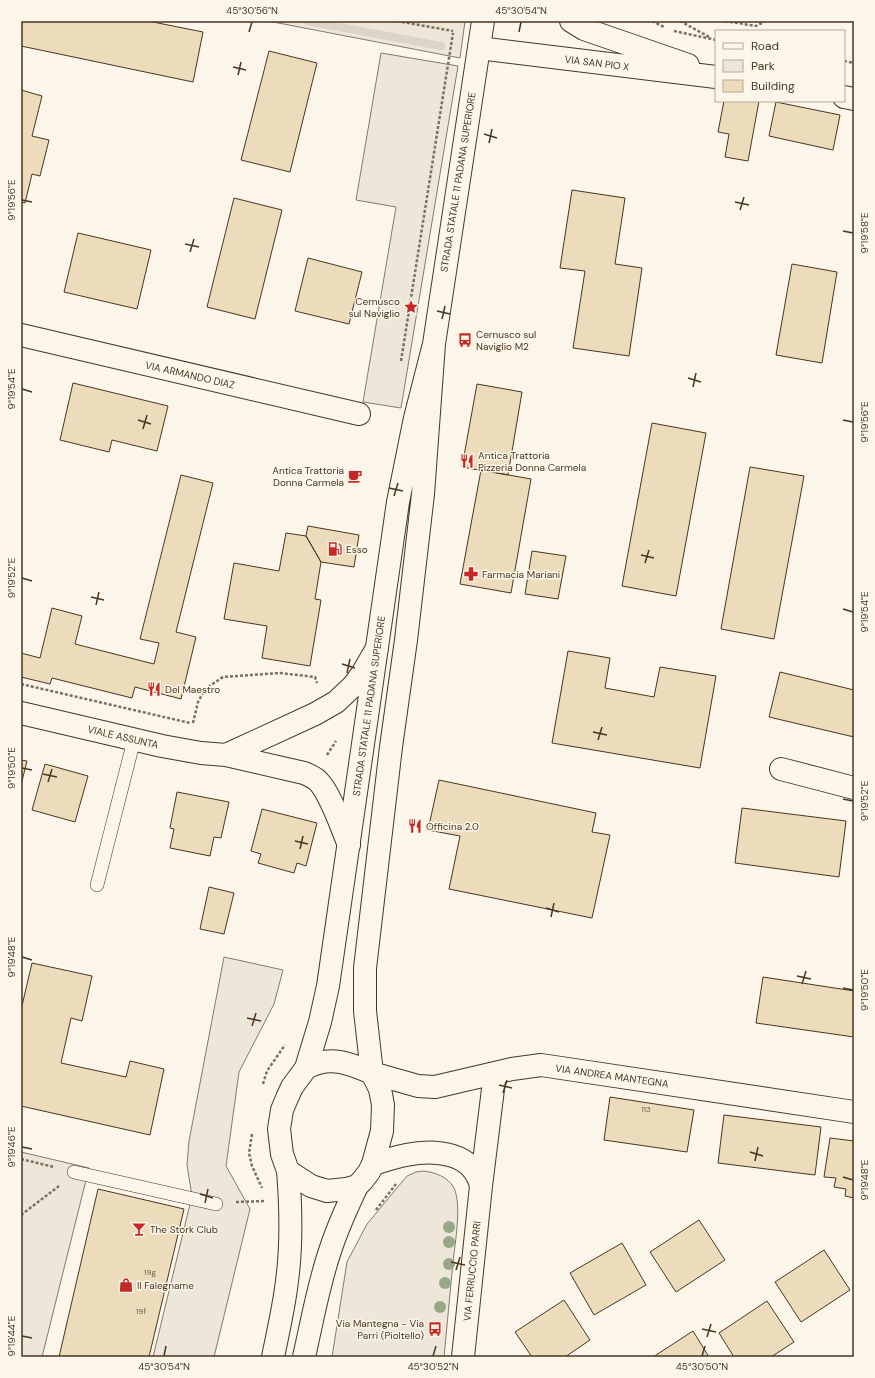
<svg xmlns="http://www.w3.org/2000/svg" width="875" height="1378" font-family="'DM Sans',sans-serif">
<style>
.green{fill:#ede6d9;stroke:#887966}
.parking{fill:#ede7d9;stroke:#887966}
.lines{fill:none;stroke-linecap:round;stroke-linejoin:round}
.stream{stroke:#dcd4c6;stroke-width:8}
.building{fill:#ecdcbc;stroke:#4a3520}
.lane-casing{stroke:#4a3520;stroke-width:14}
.street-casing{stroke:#4a3520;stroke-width:24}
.primary-casing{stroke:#4a3520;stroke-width:24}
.path{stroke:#7f6f5c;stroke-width:2.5;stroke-dasharray:3 2;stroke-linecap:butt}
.lane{stroke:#fbf6e9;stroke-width:13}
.street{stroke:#fbf6e9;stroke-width:22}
.primary{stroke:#fbf6e9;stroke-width:22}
.tree{fill:#96a887}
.ticks{fill:none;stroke:#4a3520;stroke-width:1.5}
.labels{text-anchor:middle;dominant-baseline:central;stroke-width:3;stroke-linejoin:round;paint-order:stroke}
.number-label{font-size:8px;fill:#725f47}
.street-label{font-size:10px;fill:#4a3520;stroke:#fbf6e9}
.poi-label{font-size:10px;fill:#4a3520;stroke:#fbf6e9;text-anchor:start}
.neatline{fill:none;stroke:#4a3520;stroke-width:1.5}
.ticks-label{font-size:10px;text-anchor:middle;fill:#4a3520}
</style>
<rect width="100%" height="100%" fill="#fbf6e9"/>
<path class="green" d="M268 21H465L460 58Z
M21 1152 89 1168 42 1357H21Z
M423 1171C435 1172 448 1177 454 1188 462 1205 455 1243 453 1262 450 1294 447 1325 444 1357H332L347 1262 367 1224 407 1176 416 1172Z"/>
<path class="parking" d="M381 53 458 66 401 408 363 402 396 207 356 200Z
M224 957 283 970 274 1004 239 1072 226 1166 250 1209 214 1357H153L192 1196 187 1165 189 1141Z"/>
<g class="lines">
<path class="stream" d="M307 21 441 46"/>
</g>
<path class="building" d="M21 21H148L203 32 193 82 21 46Z
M269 51 317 63 290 172 241 160Z
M21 90 42 96 32 136 49 140 40 176 32 174 25 203 21 202Z
M724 101H759L748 161 725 157 729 134 718 132Z
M776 102 840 115 833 150 769 136Z
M572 190 625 198 615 264 642 268 629 356 573 348 585 271 560 268Z
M234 198 282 210 255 319 207 307Z
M78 233 151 250 137 309 64 292Z
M308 258 362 272 349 324 295 311Z
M792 264 837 272 822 363 776 355Z
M73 383 168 406 157 451 112 440 109 452 60 440Z
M477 384 522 392 508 475 462 467Z
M652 423 706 433 676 596 622 586Z
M750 467 804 476 774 639 721 629Z
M481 470 531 479 511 593 460 584Z
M181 475 213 483 176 632 196 637 181 699 135 687 132 698 52 678 50 684 21 677V653L40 658 52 608 82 616 75 644 154 664 159 643 140 639Z
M308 526 359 535 354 567 321 562 306 536Z
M286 533 306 536 321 562 315 599 321 600 310 666 262 658 267 626 224 619 234 563 279 571Z
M532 551 566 556 558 599 525 594Z
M568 651 610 658 605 688 654 697 660 667 716 676 700 768 552 743Z
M780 672 854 690V737L769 717Z
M21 760 27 761 21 785Z
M45 764 88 776 75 822 32 810Z
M439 780 596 813 592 832 610 835 592 918 449 889 460 836 428 830Z
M177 792 229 802 221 838 214 837 210 856 170 848 174 829 170 828Z
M742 808 846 821 839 877 735 863Z
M262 809 317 823 306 866 297 863 294 873 258 863 261 854 251 851Z
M209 887 234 893 224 934 200 929Z
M32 963 92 976 82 1021 71 1018 61 1063 126 1077 130 1061 164 1069 150 1135 21 1106V1010Z
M763 977 854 991V1037L756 1023Z
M610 1097 694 1110 687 1152 604 1140Z
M724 1115 821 1127 815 1175 718 1163Z
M830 1138 854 1141V1198L845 1196 846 1189 834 1187 836 1178 824 1177Z
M98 1189 184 1209 149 1357H59Z
M699 1220 725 1260 676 1292 650 1252Z
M622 1243 646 1285 594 1315 570 1273Z
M824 1250 850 1290 801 1322 775 1282Z
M564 1300 590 1340 565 1357H532L515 1332Z
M767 1301 794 1342 771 1357H734L719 1333Z
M693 1331 709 1357H653Z"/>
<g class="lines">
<defs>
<path id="lane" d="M97 885 134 740
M74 1172 216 1204"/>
<path id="street" d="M571 21 584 29 688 65
M479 48 716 77
M844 97 854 99
M21 335 359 414
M21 713 162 746 201 753 226 755 304 773C309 775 314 777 318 781 331 794 341 827 349 845
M226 755 315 714 336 702 353 686 362 674 377 648
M781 769 854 788
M372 1073 418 1086 435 1087 512 1069 541 1065 854 1112
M373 1164C384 1161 395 1157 406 1155 435 1149 473 1152 481 1186
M463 1357 481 1186 495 1073"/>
<path id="primary" d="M434 344 415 418 398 502 328 986 320 1022 306 1068 292 1087 287 1098 282 1110 279 1129 282 1154 288 1171 311 1186 327 1191 346 1189 357 1186 362 1181 369 1172 373 1164 382 1131 383 1105 380 1089 372 1073 365 1011V968L391 747 406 640 423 494 434 344 483 21
M306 1068C330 1055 349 1063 372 1073
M273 1357C278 1332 284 1307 287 1281 292 1244 291 1208 288 1171
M304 1357C312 1322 318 1286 330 1251 337 1229 347 1207 357 1186"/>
</defs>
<use href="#lane" class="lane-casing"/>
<use href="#street" class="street-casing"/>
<use href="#primary" class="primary-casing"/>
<path class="path" d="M397 21 453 31
M652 21 664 27
M680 21 711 38
M725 21 756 26 764 22V21
M674 31 716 40
M844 61 854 63
M401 361 453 33
M21 684 190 723
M193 723 198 702 205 689 223 677 280 673 315 677 317 683
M327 755 336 741
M263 1084 267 1071 285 1045
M252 1134 249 1153 252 1166 262 1188
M21 1159 54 1167
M236 1202 265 1201
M376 1210 396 1184
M21 1215 59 1186"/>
<use href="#lane" class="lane"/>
<use href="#street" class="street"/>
<use href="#primary" class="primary"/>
</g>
<g class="tree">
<circle cx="449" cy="1227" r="6"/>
<circle cx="449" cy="1242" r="6"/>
<circle cx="449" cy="1264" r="6"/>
<circle cx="445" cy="1283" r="6"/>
<circle cx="440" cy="1307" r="6"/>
</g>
<path class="ticks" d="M249 32 252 22M519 32 521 22M233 67 246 70M238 75 241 62M484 134 497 138M489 143 492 129M22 200 32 202M735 202 749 205M740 210 744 197M843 231 853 233M185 244 199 247M190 252 194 239M437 311 450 314M442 319 445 306M688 378 701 382M693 387 696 373M22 389 32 392M138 420 151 424M843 420 853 422M143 429 147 415M389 488 403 491M394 496 398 483M641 555 654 558M645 563 649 550M22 578 32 581M91 597 104 600M96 605 99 592M843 609 853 612M342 664 355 668M347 673 350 659M593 732 607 735M598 740 602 727M22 768 32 770M43 774 57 777M48 782 52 769M843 799 853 801M295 841 308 844M300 849 303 836M546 908 559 912M551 917 554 903M22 957 32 960M797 976 811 979M802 984 806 971M843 988 853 990M247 1018 261 1021M252 1026 256 1013M499 1085 512 1088M503 1093 507 1080M22 1147 32 1149M750 1152 763 1156M755 1161 758 1147M843 1177 853 1180M200 1194 213 1198M205 1203 208 1189M451 1262 465 1265M456 1270 460 1257M702 1329 716 1332M22 1336 32 1338M707 1337 711 1324M164 1356 166 1346M433 1356 436 1346M702 1356 705 1346"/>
<defs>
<symbol id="sight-bare" viewBox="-9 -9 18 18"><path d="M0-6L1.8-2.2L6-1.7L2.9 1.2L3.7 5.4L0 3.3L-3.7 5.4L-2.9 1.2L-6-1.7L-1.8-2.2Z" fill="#c62828" stroke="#fbf6e9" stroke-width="2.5" paint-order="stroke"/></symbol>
<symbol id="bus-bare" viewBox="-9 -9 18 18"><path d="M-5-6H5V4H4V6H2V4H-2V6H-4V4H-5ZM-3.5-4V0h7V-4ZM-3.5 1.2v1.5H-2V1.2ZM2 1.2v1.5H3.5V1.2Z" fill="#c62828" stroke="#fbf6e9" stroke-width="2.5" paint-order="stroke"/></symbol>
<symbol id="restaurant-bare" viewBox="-9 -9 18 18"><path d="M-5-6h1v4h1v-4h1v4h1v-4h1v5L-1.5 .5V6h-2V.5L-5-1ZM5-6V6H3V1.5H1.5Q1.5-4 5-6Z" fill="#c62828" stroke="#fbf6e9" stroke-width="2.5" paint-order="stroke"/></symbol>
<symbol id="cafe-bare" viewBox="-9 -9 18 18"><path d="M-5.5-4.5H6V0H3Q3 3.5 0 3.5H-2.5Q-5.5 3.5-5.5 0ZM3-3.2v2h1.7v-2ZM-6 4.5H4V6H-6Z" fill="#c62828" stroke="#fbf6e9" stroke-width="2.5" paint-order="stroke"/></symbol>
<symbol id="fuel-bare" viewBox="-9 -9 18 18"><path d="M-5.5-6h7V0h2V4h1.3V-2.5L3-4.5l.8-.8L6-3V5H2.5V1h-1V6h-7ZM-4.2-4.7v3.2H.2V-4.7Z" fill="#c62828" stroke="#fbf6e9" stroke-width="2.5" paint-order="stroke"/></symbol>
<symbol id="pharmacy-bare" viewBox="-9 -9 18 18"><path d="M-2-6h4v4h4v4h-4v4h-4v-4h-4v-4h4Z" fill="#c62828" stroke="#fbf6e9" stroke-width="2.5" paint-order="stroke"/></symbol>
<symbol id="bar-bare" viewBox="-9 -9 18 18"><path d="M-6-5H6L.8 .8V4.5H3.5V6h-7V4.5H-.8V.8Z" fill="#c62828" stroke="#fbf6e9" stroke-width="2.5" paint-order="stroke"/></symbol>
<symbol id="shop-bare" viewBox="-9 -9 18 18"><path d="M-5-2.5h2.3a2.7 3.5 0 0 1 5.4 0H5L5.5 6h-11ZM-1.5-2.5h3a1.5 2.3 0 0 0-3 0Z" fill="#c62828" stroke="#fbf6e9" stroke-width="2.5" paint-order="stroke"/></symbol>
</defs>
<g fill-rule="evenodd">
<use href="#sight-bare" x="401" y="297" width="20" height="20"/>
<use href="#bus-bare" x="455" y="330" width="20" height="20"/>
<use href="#restaurant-bare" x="457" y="451" width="20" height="20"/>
<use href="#cafe-bare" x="345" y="466" width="20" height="20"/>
<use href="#fuel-bare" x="325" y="539" width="20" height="20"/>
<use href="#pharmacy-bare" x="461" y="564" width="20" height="20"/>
<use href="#restaurant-bare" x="144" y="679" width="20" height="20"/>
<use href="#restaurant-bare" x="405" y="816" width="20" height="20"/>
<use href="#bar-bare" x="129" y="1219" width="20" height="20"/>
<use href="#shop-bare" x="116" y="1275" width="20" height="20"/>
<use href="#bus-bare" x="425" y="1319" width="20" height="20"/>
</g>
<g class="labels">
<g class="number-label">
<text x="646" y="1109">113</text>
<text x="150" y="1272">19g</text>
<text x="141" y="1311">19f</text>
</g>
<g class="street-label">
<text transform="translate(597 63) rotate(7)">VIA SAN PIO X</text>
<text transform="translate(458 182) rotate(-81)">STRADA STATALE 11 PADANA SUPERIORE</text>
<text transform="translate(190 375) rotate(13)">VIA ARMANDO DIAZ</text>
<text transform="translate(369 706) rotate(-82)">STRADA STATALE 11 PADANA SUPERIORE</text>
<text transform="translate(123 737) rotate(13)">VIALE ASSUNTA</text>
<text transform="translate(612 1076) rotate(8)">VIA ANDREA MANTEGNA</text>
<text transform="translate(472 1271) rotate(-84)">VIA FERRUCCIO PARRI</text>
</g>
<g class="poi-label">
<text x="400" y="301" text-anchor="end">Cernusco<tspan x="400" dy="12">sul Naviglio</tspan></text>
<text x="476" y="334">Cernusco sul<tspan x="476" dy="12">Naviglio M2</tspan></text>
<text x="478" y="455">Antica Trattoria<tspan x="478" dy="12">Pizzeria Donna Carmela</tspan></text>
<text x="344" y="470" text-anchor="end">Antica Trattoria<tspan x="344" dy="12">Donna Carmela</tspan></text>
<text x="346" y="549">Esso</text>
<text x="482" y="574">Farmacia Mariani</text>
<text x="165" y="689">Del Maestro</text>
<text x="426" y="826">Officina 2.0</text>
<text x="150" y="1229">The Stork Club</text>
<text x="137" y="1285">Il Falegname</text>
<text x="424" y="1323" text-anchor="end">Via Mantegna - Via<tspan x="424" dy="12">Parri (Pioltello)</tspan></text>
</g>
</g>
<rect width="875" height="1378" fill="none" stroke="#fbf6e9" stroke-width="44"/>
<rect x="715" y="30" width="130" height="72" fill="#fbf6e9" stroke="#b4a999"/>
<rect x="723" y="43" width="20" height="6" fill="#fbf6e9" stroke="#b4a999"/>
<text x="751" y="50" font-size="12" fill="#4a3520">Road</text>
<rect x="723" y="60" width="20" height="12" fill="#ede6d9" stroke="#b4a999"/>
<text x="751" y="70" font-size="12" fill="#4a3520">Park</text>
<rect x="723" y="80" width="20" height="12" fill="#ecdcbc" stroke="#b4a999"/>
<text x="751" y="90" font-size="12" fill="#4a3520">Building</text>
<rect x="22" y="22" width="831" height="1334" class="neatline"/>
<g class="ticks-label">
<text x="252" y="14">45°30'56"N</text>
<text x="521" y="14">45°30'54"N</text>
<text transform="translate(11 200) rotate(-90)" y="4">9°19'56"E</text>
<text transform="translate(864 233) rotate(-90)" y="4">9°19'58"E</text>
<text transform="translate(11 389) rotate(-90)" y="4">9°19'54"E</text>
<text transform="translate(864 422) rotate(-90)" y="4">9°19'56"E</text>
<text transform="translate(11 578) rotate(-90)" y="4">9°19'52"E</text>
<text transform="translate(864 612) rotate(-90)" y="4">9°19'54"E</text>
<text transform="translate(11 768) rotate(-90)" y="4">9°19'50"E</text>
<text transform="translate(864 801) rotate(-90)" y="4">9°19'52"E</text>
<text transform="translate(11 957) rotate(-90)" y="4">9°19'48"E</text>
<text transform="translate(864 990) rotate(-90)" y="4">9°19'50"E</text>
<text transform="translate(11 1147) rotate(-90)" y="4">9°19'46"E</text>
<text transform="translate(864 1180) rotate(-90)" y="4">9°19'48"E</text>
<text transform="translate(11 1336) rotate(-90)" y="4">9°19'44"E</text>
<text x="164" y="1370">45°30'54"N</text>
<text x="433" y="1370">45°30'52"N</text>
<text x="702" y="1370">45°30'50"N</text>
</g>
</svg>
